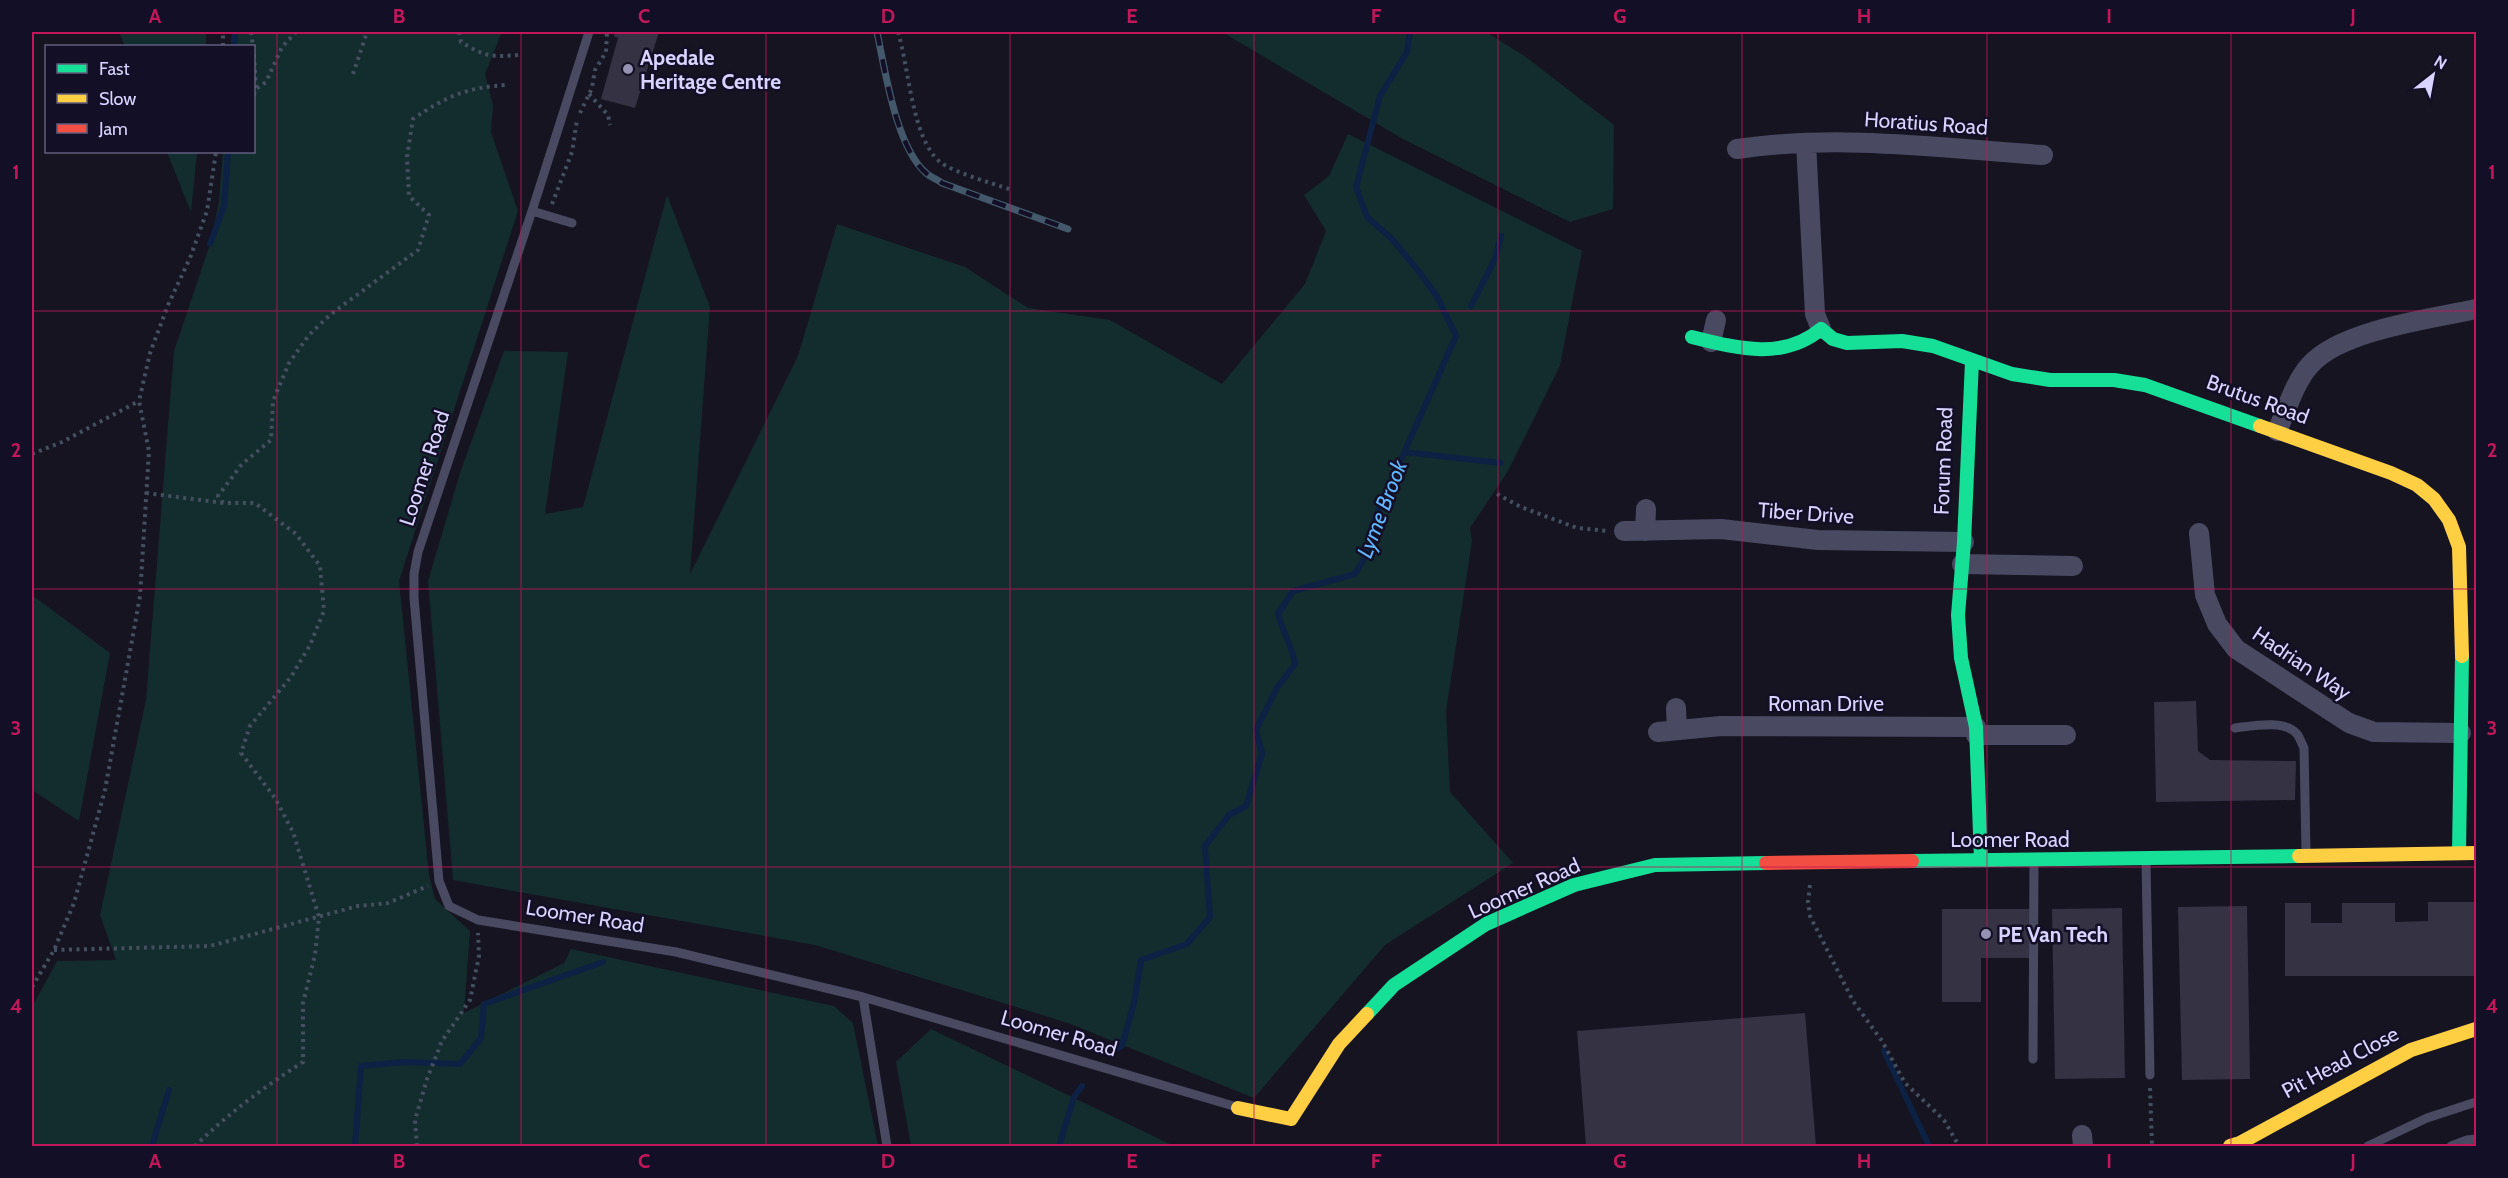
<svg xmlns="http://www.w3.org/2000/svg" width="2508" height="1178" font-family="Cabin,sans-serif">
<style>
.green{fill:#132c2d}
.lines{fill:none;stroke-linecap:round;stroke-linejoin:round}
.stream{stroke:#0d2144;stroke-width:6}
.building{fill:#343243}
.path{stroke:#44505f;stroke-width:4;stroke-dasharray:3 4.5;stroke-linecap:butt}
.lane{stroke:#4a4962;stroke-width:9}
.street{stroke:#4a4962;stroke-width:20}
.fast{stroke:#16e098;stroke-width:14}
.slow{stroke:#ffcf43;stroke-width:14}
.jam{stroke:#f24e42;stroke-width:14}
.rail-casing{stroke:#43596b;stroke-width:7}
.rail{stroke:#130f26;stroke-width:4.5;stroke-dasharray:14;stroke-linecap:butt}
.grid{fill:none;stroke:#c2185b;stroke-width:1.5;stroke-opacity:0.55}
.poi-dot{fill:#9591b1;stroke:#130f26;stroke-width:2}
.labels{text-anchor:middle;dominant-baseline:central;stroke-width:5;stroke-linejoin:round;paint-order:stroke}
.poi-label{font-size:21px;font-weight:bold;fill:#d9d4ff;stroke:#130f26;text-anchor:start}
.street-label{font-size:21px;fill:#d9d4ff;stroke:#130f26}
.water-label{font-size:22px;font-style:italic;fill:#62b6ff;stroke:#130f26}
.neatline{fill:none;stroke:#c2185b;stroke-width:2}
.grid-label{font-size:20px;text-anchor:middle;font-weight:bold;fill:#c2185b}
</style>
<rect width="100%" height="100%" fill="#161421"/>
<path class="green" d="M119 32H206V46H125Z
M232 32H502L485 74 493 105 491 132 518 211 399 581 429 875 435 899 470 931 464 1013 564 963 571 949 834 1006 853 1023 878 1146H32V1007L57 961 116 960 100 915 146 700 174 351 210 244 219 201 223 152H254V46H231Z
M1222 32H1486L1526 57 1614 125 1613 209 1570 222 1403 139Z
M1348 134 1582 251 1560 366 1508 471 1470 528 1472 541 1446 711 1450 792 1513 863 1385 945 1254 1098 1068 1023 815 945 453 880 428 581 460 473 504 351 568 352 545 514 583 507 667 195 710 307 690 574 798 356 837 224 965 267 1028 308 1110 320 1222 384 1305 284 1326 231 1304 195 1329 176Z
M167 152H197L191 212Z
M32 595 110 653 79 821 32 790Z
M931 1029 1174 1146H911L896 1062Z"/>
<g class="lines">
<path class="stream" d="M234 46 235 32
M210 244 224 206 228 152
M1471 306 1495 259 1501 236
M1404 452 1501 463
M1116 1049 1122 1046 1134 1003 1141 960 1187 944 1210 917 1205 846 1229 815 1246 806 1262 754 1256 730 1277 688 1295 664C1292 645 1283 633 1278 614L1293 591 1355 574 1368 552 1375 518 1456 336 1438 298 1420 273 1392 239 1367 217 1356 187 1380 96 1407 52 1410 32
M1884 1051 1929 1146
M152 1146 169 1090
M355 1146 361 1066 404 1062 460 1064 481 1038 484 1004 603 962
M1059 1146 1074 1097 1082 1086"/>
</g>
<path class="building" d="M615 32H659L635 108 601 99 618 38 614 36Z
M2196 701 2198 751 2210 760 2296 761 2295 800 2156 802 2154 702Z
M2428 902H2476V976H2285V903H2311V923H2342V903H2395V922L2428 921Z
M2247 906 2250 1079 2182 1080 2178 907Z
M2122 908 2125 1078 2055 1079 2052 909Z
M1942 909H2030V958H1981V1002H1942Z
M1805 1013 1816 1146H1586L1577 1031Z"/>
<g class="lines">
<path class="path" d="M251 32 253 46
M459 32 461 42C486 57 490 57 520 55
M898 32C909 68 912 139 940 162 953 172 991 183 1009 189
M223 46V32
M254 55 256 89
M353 74 367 32
M589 94 608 115 610 125
M254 95 256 89 266 82 282 47 296 32
M580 113 592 88 595 70 606 52 607 32
M552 204 572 152 577 120
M32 454 62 442 139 401
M146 493 224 503H255L296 534 320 566 324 611 310 645 291 677 250 726 241 753 275 798 293 832 319 917 315 955 303 1003V1062C264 1087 228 1114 195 1146
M1497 494 1521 507 1577 528 1607 531
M223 503 218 496 242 464 271 440 273 401 289 363 309 335 331 314 418 250 429 215 409 196 407 157 413 119C445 97 467 87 507 85
M1810 885 1808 902 1810 916 1853 1001 1882 1041 1905 1083 1944 1120 1959 1146
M54 950 210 946 358 906 388 903 428 886
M32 987 54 950 74 903 105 790 140 596 149 451 139 401 150 353 168 305 190 258 207 211 216 152
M2150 1088 2152 1146
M417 1146 415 1120 427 1079 442 1041 470 1000 479 956 478 933"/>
<path class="lane" d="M589 32 532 211 418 552 414 574V598L439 881 449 906 478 920 676 952 863 997 1237 1107
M532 211 572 223
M2235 728C2252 726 2285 719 2297 734 2300 738 2302 744 2304 748L2306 852
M2146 861 2150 1075
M863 997 887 1146
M2033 1059 2034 863
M2368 1146 2427 1118 2476 1102
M2451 1146 2467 1140 2476 1139"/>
<path class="street" d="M1806 143 1815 314 1821 329
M1737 149C1838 134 1942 148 2043 155
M1711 342 1716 320
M2277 431C2287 410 2294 383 2310 365 2341 330 2430 319 2476 309
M1624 531 1721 529 1818 540 1964 542
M1645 531 1646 509
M2199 533 2205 595 2217 624 2236 649 2349 723 2374 732 2461 733
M1962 564 2073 566
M1676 708 1677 730
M1658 732 1721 726 1976 727
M1976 735H2066
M2082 1135 2083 1146"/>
<path class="fast" d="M1692 337C1736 348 1783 361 1821 329L1833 339 1847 343 1902 341 1933 346 2012 374 2050 380H2114L2145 385 2260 426
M1972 361 1964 542 1958 615 1961 658 1976 727 1981 860
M2459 853 2462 656
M1912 861 2299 856
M1367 1014 1394 985 1486 924 1574 885 1655 865 1766 863"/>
<path class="slow" d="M2260 426 2391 473 2417 485 2434 499 2449 520 2459 547 2462 656
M2299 856 2476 853
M1238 1108 1291 1119 1339 1044 1367 1014
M2230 1146 2240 1143 2411 1050 2476 1029"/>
<path class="jam" d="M1766 863 1912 861"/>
<defs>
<path id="rail" d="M877 32C885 70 896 147 926 173 930 177 937 179 942 183L1068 229"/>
</defs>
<use href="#rail" class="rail-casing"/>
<use href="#rail" class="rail"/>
</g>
<path class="grid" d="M277 32V1146M521 32V1146M766 32V1146M1010 32V1146M1254 32V1146M1498 32V1146M1742 32V1146M1987 32V1146M2231 32V1146M32 311H2476M32 589H2476M32 867H2476"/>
<g class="poi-dot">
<circle cx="628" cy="69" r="6"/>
<circle cx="1986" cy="934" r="6"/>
</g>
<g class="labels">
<g class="poi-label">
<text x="640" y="57">Apedale<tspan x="640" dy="24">Heritage Centre</tspan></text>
<text x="1998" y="934">PE Van Tech</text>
</g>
<g class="street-label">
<text transform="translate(1926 123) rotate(4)">Horatius Road</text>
<text transform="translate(2258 399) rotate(20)">Brutus Road</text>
<text transform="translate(1943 461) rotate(-88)">Forum Road</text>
<text transform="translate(424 468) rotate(-72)">Loomer Road</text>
<text transform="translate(1806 513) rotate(4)">Tiber Drive</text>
<text transform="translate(2302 663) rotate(34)">Hadrian Way</text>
<text x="1826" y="703">Roman Drive</text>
<text x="2010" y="839">Loomer Road</text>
<text transform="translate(1524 888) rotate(-24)">Loomer Road</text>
<text transform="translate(585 916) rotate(9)">Loomer Road</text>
<text transform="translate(1059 1033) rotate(16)">Loomer Road</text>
<text transform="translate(2340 1062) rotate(-28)">Pit Head Close</text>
</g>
<g class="water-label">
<text transform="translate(1382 509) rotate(-69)">Lyme Brook</text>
</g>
</g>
<rect width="2508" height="1178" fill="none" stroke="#130f26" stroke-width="66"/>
<rect x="45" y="45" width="210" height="108" fill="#130f26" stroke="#625e7d" stroke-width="1.5"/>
<rect x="57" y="64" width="30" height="9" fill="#16e098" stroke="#625e7d" stroke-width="1.5"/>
<text x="99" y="75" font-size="18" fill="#d9d4ff">Fast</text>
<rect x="57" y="94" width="30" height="9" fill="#ffcf43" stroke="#625e7d" stroke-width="1.5"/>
<text x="99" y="105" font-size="18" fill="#d9d4ff">Slow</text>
<rect x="57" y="124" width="30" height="9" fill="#f24e42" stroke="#625e7d" stroke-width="1.5"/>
<text x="99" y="135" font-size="18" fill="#d9d4ff">Jam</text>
<g transform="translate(2433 75) rotate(31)" stroke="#130f26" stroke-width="4.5" paint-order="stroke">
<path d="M0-4.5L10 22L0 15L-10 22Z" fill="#d9d4ff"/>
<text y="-9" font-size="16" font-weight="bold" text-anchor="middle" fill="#d9d4ff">N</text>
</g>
<rect x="33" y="33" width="2442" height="1112" class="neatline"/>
<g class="grid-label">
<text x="155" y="23">A</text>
<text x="399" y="23">B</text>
<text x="644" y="23">C</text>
<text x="888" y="23">D</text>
<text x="1132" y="23">E</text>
<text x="1376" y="23">F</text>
<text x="1620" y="23">G</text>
<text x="1864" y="23">H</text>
<text x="2109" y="23">I</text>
<text x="2353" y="23">J</text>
<text x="16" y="179">1</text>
<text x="2492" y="179">1</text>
<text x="16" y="457">2</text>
<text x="2492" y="457">2</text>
<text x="16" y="735">3</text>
<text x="2492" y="735">3</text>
<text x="16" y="1013">4</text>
<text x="2492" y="1013">4</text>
<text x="155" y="1168">A</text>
<text x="399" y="1168">B</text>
<text x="644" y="1168">C</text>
<text x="888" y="1168">D</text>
<text x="1132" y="1168">E</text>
<text x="1376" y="1168">F</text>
<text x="1620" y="1168">G</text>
<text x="1864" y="1168">H</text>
<text x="2109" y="1168">I</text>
<text x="2353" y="1168">J</text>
</g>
</svg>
